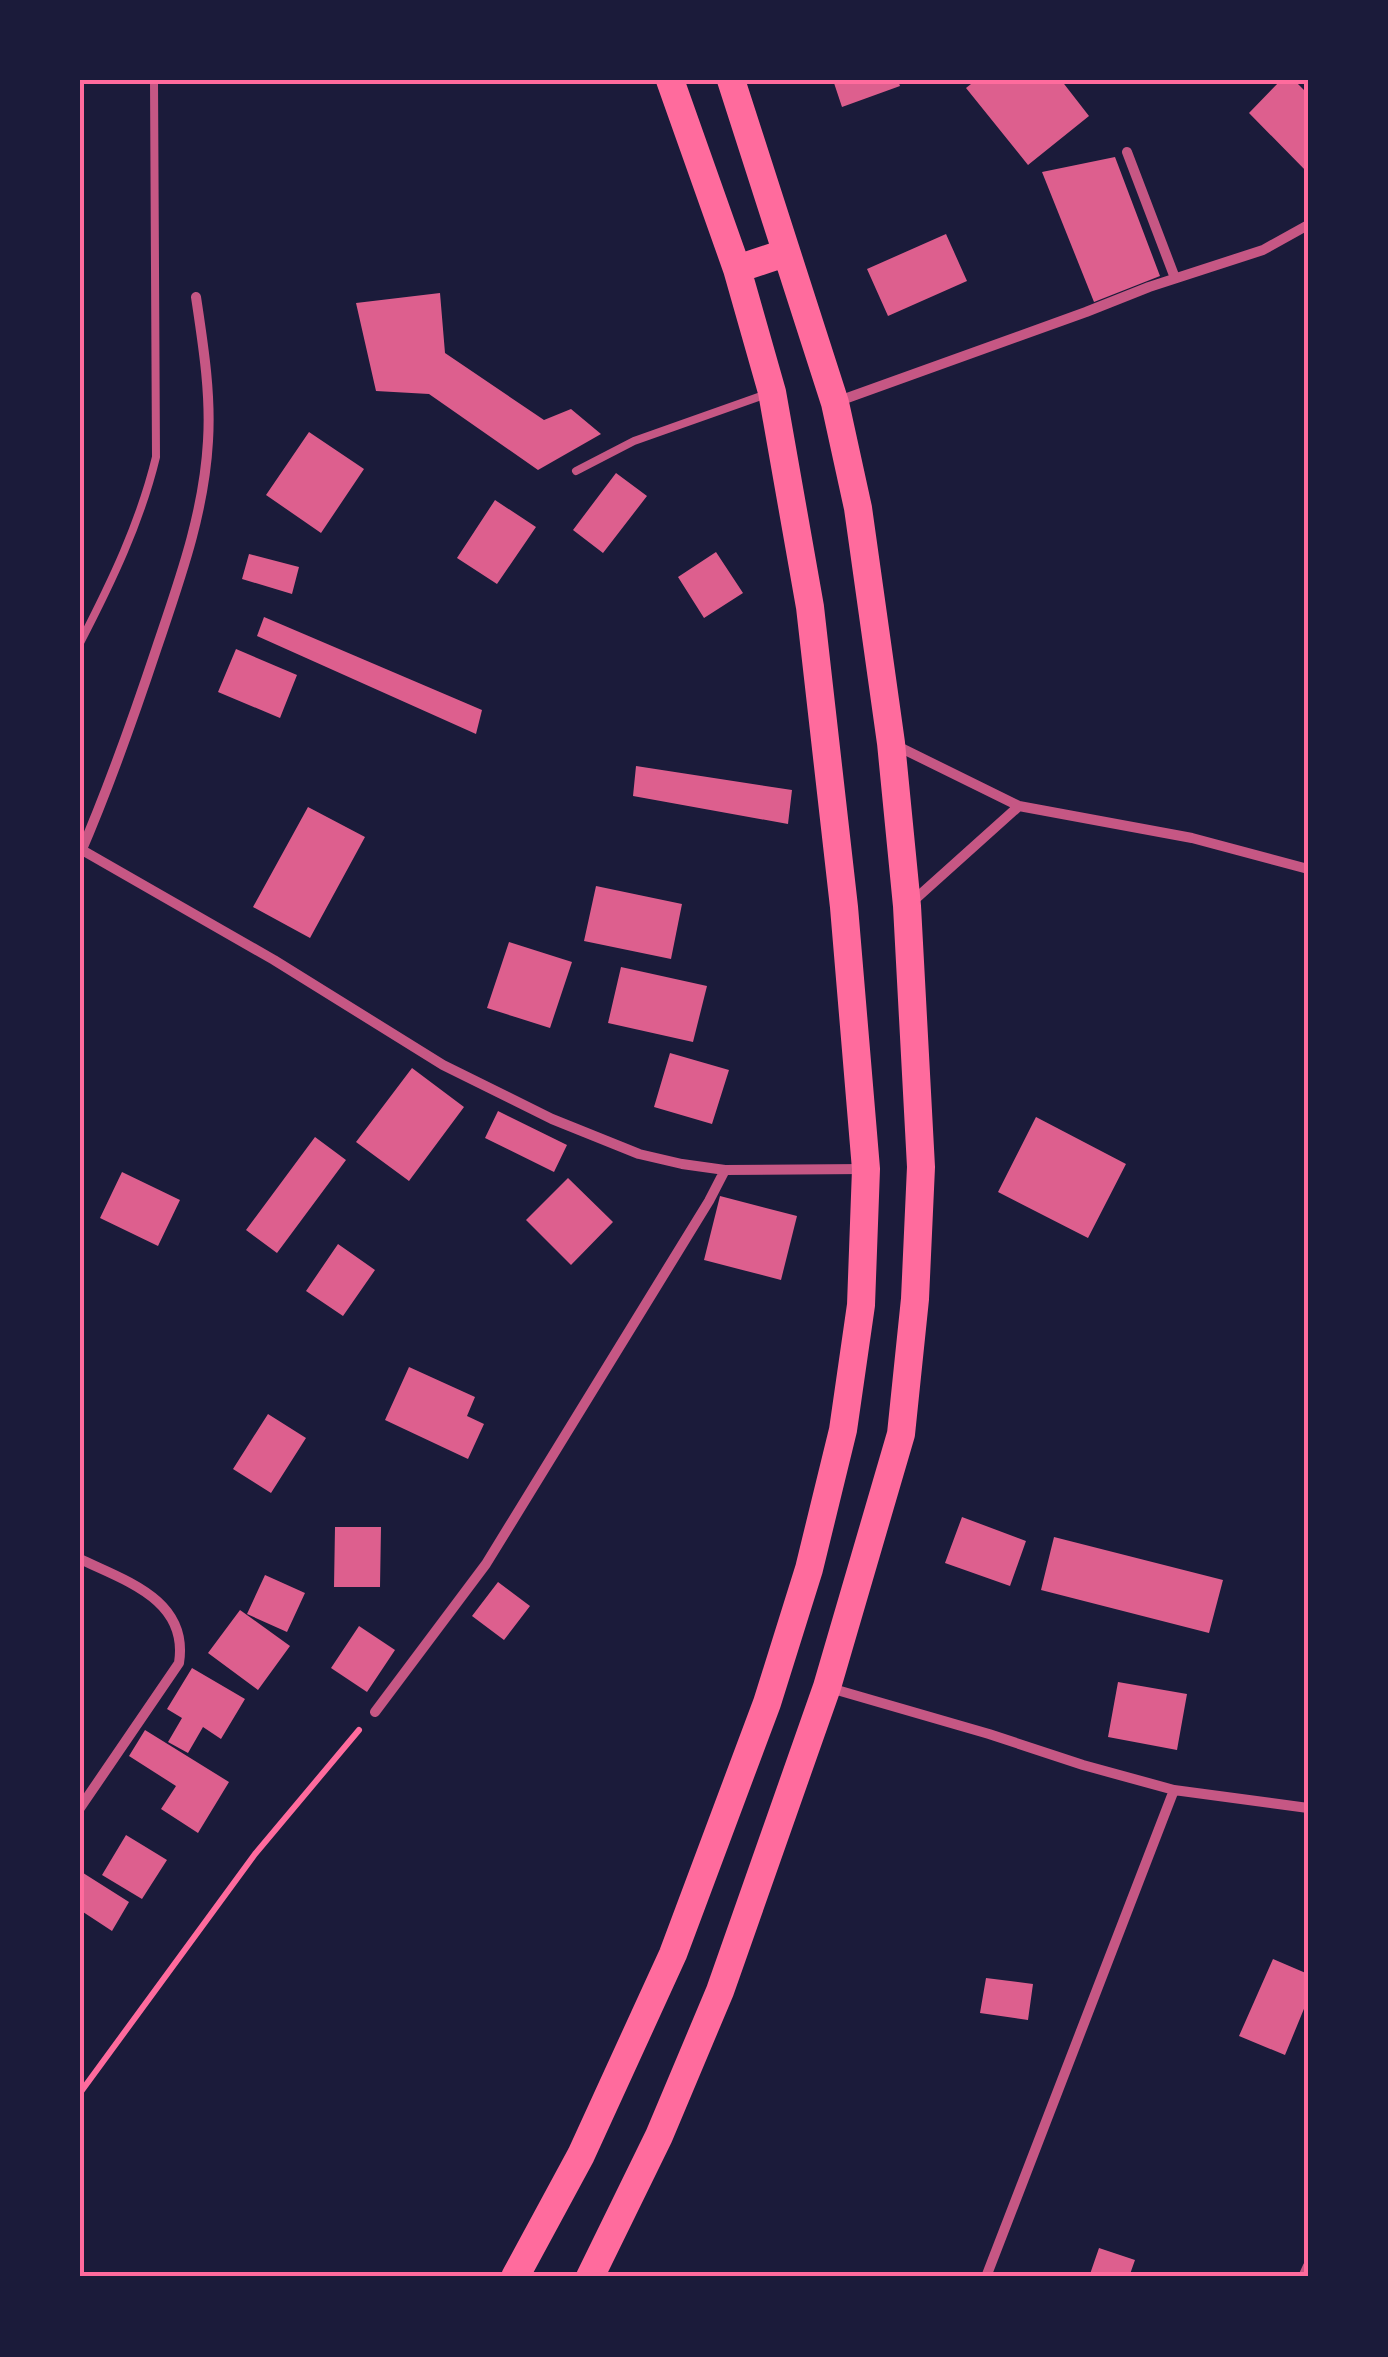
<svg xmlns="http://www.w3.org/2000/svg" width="1388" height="2357" font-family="Commissioner,sans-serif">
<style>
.building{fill:#dd5f8e}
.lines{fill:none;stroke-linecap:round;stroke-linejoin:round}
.path{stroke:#ff6b9d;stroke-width:6}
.service{stroke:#c65784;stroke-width:8}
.minor{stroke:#c65784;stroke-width:10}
.trunk{stroke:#ff6b9d;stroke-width:28}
.neatline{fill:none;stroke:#ff6b9d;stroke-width:4}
</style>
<rect width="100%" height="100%" fill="#1b1b3a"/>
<path class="building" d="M833 80H898L900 86 842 107Z
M976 80H1061L1089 116 1028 165 966 88Z
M1281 80H1294L1308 94V173L1249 113Z
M1115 157 1160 276 1094 302 1042 172Z
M946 234 967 281 888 316 867 269Z
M440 293 445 353 544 420 571 409 601 434 538 470 429 394 376 391 356 303Z
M309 432 364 469 321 533 266 495Z
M616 473 647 496 603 553 573 530Z
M495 500 536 527 497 584 457 558Z
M716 552 743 593 704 618 678 577Z
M249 554 299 567 292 594 242 579Z
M264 617 482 710 476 734 257 636Z
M236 649 297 675 280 718 218 692Z
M636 766 792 790 788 824 633 796Z
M308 807 365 837 310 938 253 907Z
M596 886 682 904 671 959 584 941Z
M509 942 572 962 550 1028 487 1008Z
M621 967 707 986 693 1042 608 1023Z
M670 1053 729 1070 712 1124 654 1107Z
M412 1068 464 1107 409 1181 356 1142Z
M498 1111 567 1145 554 1172 485 1138Z
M1036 1117 1126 1164 1088 1238 998 1192Z
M315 1137 346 1160 277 1253 246 1230Z
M122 1172 180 1200 158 1246 100 1218Z
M568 1178 613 1222 571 1265 526 1220Z
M720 1196 797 1216 781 1280 704 1260Z
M338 1244 375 1270 343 1316 306 1291Z
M409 1367 475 1397 467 1416 484 1424 468 1459 385 1420Z
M268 1414 306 1438 271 1493 233 1469Z
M962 1517 1026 1541 1010 1586 945 1563Z
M335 1527H381L380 1587H334Z
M1054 1537 1223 1580 1209 1633 1041 1590Z
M265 1575 305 1593 287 1632 247 1614Z
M498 1582 530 1606 504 1640 472 1616Z
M240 1610 290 1646 258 1690 208 1653Z
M359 1626 395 1650 367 1692 331 1668Z
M192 1668 245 1699 221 1739 203 1727 188 1753 168 1742 182 1718 167 1709Z
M1118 1682 1187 1694 1177 1750 1108 1737Z
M145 1730 229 1782 198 1833 161 1809 176 1786 129 1756Z
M126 1835 167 1860 142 1899 102 1875Z
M80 1871 129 1902 112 1931 80 1910Z
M1273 1959 1308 1974V1999L1285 2055 1239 2036Z
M986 1978 1033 1984 1028 2020 980 2013Z
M1099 2248 1135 2260 1129 2277H1089Z"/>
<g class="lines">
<path class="path" d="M80 2093 255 1854 359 1730"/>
<path class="service" d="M576 471 634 441 767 394
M80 643C111 583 140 523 156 457L154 80"/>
<path class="minor" d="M1127 152 1175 278
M836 402 1086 312 1149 287 1263 250 1308 225
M895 745 1019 806 1192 838 1308 869
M82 850 274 960 443 1065 552 1119 639 1154 682 1164 725 1170 865 1169
M80 854C109 787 134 716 157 647 180 579 204 513 208 441 211 393 203 344 196 297
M912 902 1019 806
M80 1559C126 1581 189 1600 179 1663L80 1808
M830 1688 989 1734 1083 1765 1174 1790 1308 1808
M375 1712 486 1564 709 1201 725 1170
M986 2277 1174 1790
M1303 2277 1308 2266"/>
<path class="trunk" d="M737 269 785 253
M515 2277 581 2155 673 1954 767 1703 809 1569 843 1430 861 1305 866 1169 844 907 810 607 772 392 737 269 670 80
M590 2277 659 2136 720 1991 827 1687 901 1434 915 1299 921 1167 907 906 891 743 858 508 835 403 731 80"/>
</g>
<rect width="1388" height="2357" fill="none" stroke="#1b1b3a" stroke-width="165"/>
<rect x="82" y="82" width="1224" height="2192" class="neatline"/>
</svg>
